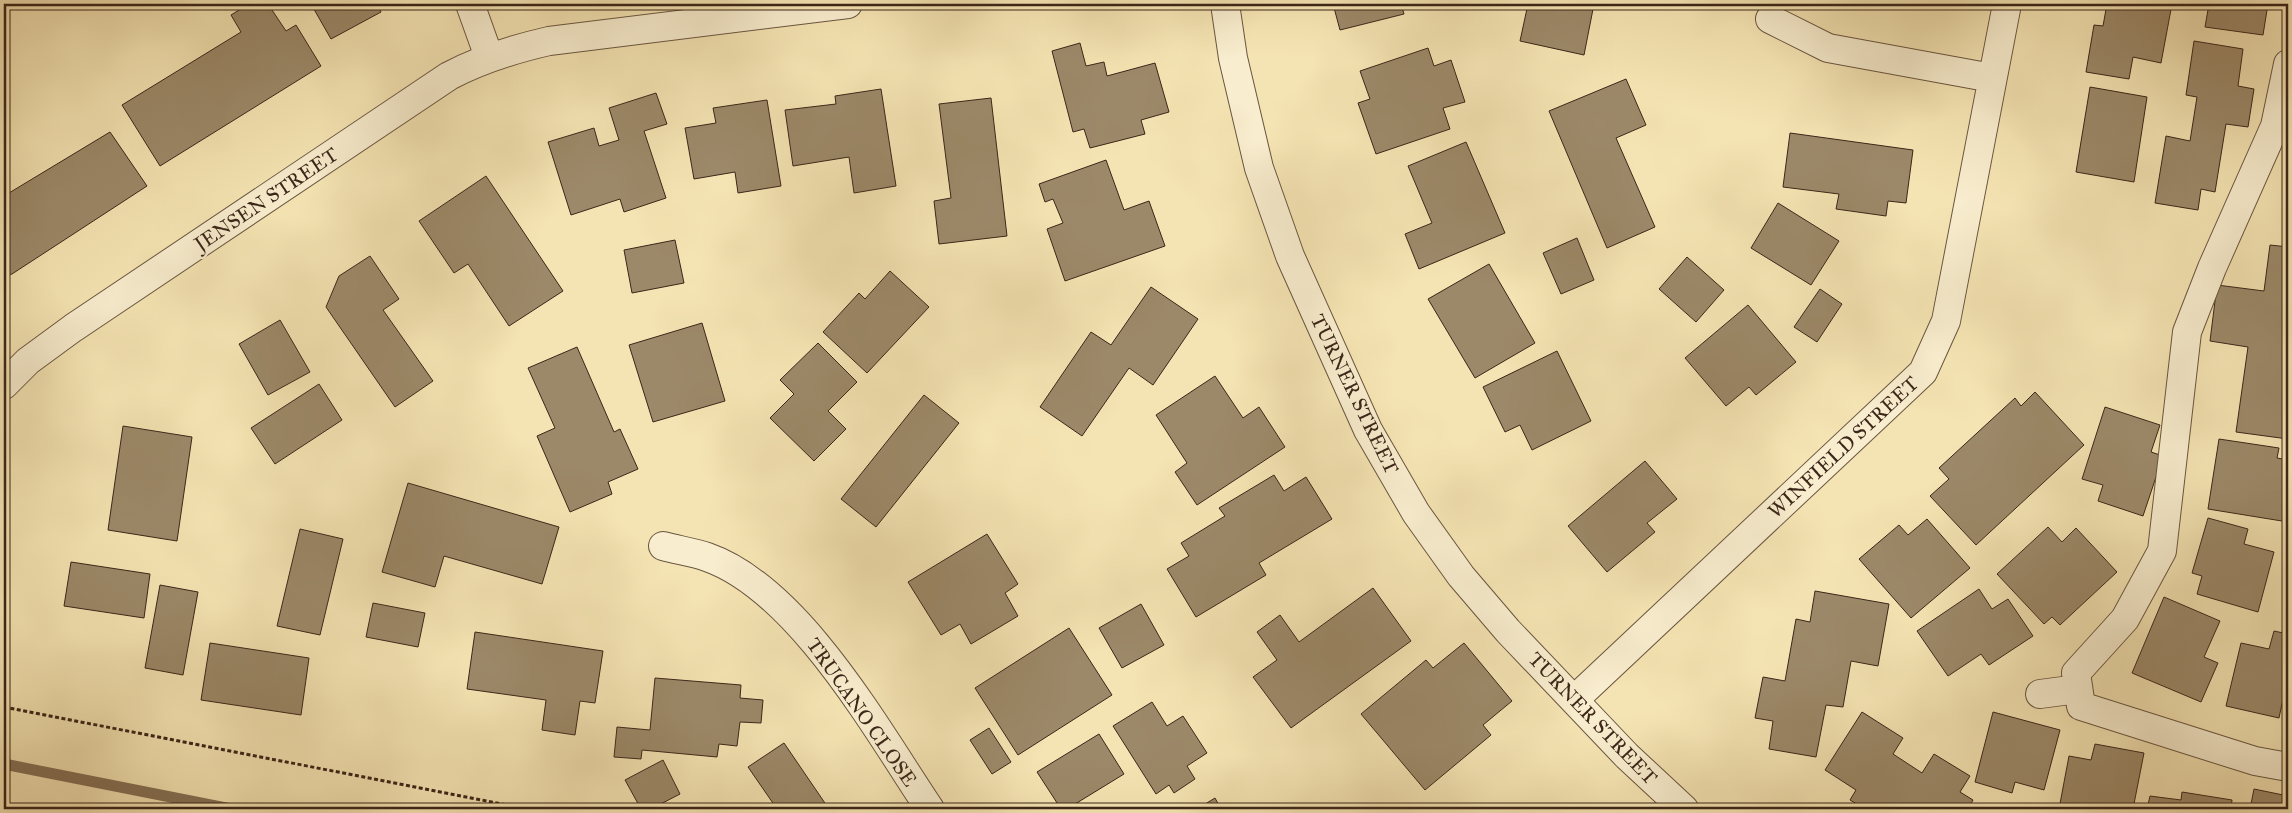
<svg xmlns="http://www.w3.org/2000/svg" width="2292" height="813" font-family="'IM FELL Great Primer',serif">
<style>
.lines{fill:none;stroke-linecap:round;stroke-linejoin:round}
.stream{stroke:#857156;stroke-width:11}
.building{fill:#9c8969;stroke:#3b2619}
.minor-casing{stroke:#6a5640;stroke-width:30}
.path{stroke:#3b2619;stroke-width:3;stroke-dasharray:4 2.5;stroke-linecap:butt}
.minor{stroke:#f8edce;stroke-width:28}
.labels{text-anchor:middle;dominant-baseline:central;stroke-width:4.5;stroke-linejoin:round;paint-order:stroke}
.street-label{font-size:20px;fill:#3b2619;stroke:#f8edce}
</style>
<rect width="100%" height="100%" fill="#f5e4b3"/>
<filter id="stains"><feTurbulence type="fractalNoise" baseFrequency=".004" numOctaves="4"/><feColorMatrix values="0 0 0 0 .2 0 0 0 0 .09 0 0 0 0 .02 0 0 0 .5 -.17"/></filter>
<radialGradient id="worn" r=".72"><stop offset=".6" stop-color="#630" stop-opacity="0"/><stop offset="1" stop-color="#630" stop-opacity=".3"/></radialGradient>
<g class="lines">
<path class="stream" d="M4 764 231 809"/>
</g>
<path class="building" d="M249 4H268L286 31 296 25 321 66 160 166 122 105 241 32 231 15Z
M311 4H377L381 12 331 39Z
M1333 4H1401L1404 14 1340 30Z
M1528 4H1594L1584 55 1520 41Z
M2107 4H2172L2161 63 2133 57 2129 79 2086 72 2094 25 2103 26Z
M2209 4H2268L2263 35 2205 27Z
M2194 41 2243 49 2238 86 2254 89 2248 127 2226 124 2215 192 2201 189 2198 210 2155 203 2166 136 2190 141 2197 97 2186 95Z
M1080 43 1086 66 1104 62 1107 76 1155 63 1169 112 1141 120 1145 134 1090 148 1084 129 1073 132 1052 51Z
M1428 48 1434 66 1451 60 1465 102 1443 108 1450 129 1376 154 1358 103 1370 99 1360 71Z
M1626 79 1646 125 1616 138 1655 227 1607 248 1549 111Z
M2090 87 2147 97 2134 182 2076 172Z
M881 89 896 186 854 193 849 157 793 166 785 110 836 104 835 96Z
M656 93 667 124 644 131 666 198 624 212 620 199 571 215 548 142 594 128 599 146 619 140 609 108Z
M991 98 1007 236 939 244 934 201 951 198 939 104Z
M767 100 781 186 738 193 735 172 694 179 685 128 716 123 713 108Z
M110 132 147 186 12 274 4 276V196Z
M1790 133 1913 150 1906 203 1888 201 1886 216 1836 209 1839 194 1783 187Z
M1466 142 1505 233 1419 269 1405 234 1432 223 1408 166Z
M1106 160 1124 210 1149 201 1165 246 1065 281 1047 229 1063 223 1053 199 1045 202 1039 184Z
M486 176 563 291 509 326 468 264 454 273 419 221Z
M1778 203 1839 241 1811 285 1751 248Z
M1577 238 1594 280 1561 294 1543 253Z
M675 240 684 283 632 293 624 250Z
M2270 245 2288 247V439L2236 432 2248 347 2210 341 2217 285 2264 291Z
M370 256 399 299 383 310 433 381 395 407 326 307 339 276Z
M1687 257 1724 290 1696 322 1659 289Z
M1489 264 1535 343 1475 378 1428 299Z
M890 271 929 307 867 373 823 332 859 293 865 299Z
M1151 287 1198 319 1153 385 1129 368 1082 436 1040 407 1091 332 1111 345Z
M1820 289 1842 304 1817 342 1794 327Z
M1748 305 1796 362 1756 395 1749 387 1726 406 1685 358Z
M280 320 310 372 268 395 239 344Z
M702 323 725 401 653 422 629 345Z
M818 343 857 382 828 411 846 429 814 461 770 418 794 394 780 380Z
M577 347 614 432 620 429 638 469 608 482 612 494 570 512 537 436 555 428 528 368Z
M1557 351 1591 421 1532 450 1520 425 1505 432 1483 387Z
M1215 376 1243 418 1259 407 1285 447 1197 505 1175 472 1187 463 1156 415Z
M319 384 342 420 275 464 251 428Z
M2035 392 2084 445 1976 545 1930 496 1949 479 1939 468 2015 398 2021 406Z
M924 395 959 423 876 527 841 499Z
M2105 407 2160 425 2151 452 2163 456 2143 516 2098 501 2103 485 2082 479Z
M123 426 192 437 177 541 108 530Z
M2219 439 2279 448 2277 458 2288 460V522L2208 509Z
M1645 461 1677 499 1647 523 1655 532 1607 572 1568 526Z
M1274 475 1284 491 1306 477 1332 519 1259 563 1266 575 1196 617 1167 569 1189 556 1181 543 1225 516 1219 508Z
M408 483 559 527 542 584 444 556 435 587 382 572Z
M2208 518 2248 529 2244 544 2274 552 2258 612 2197 594 2202 576 2192 573Z
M1927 519 1970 568 1911 618 1859 559 1899 525 1908 535Z
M2048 527 2062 542 2076 528 2117 572 2060 625 2052 617 2044 624 1997 574Z
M300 529 343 539 320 635 277 626Z
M987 534 1018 584 1005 593 1018 616 971 644 960 624 941 635 908 582Z
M71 562 150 574 144 618 64 606Z
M160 585 198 592 183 675 145 668Z
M1373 588 1411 641 1291 728 1253 677 1277 660 1257 632 1280 615 1299 642Z
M1979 589 1992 609 2008 599 2033 636 1989 665 1981 654 1948 676 1917 631Z
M1815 591 1889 604 1878 666 1851 661 1843 707 1826 705 1816 757 1769 749 1773 721 1755 718 1763 677 1785 681 1796 619 1810 622Z
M2164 597 2220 621 2204 657 2218 663 2201 702 2132 673Z
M373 603 425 613 418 647 366 637Z
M1141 604 1164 645 1122 668 1099 628Z
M1069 628 1112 695 1018 755 975 688Z
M2274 631 2288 634V701L2283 699 2279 718 2226 706 2241 643 2269 649Z
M475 632 603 651 595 703 580 701 575 735 542 730 546 700 467 689Z
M210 643 309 658 301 715 201 700Z
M1464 643 1512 701 1483 725 1491 735 1425 790 1361 714 1426 660 1433 668Z
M655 678 741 685 740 698 763 700 761 723 740 722 737 746 719 744 717 757 642 750 641 759 614 757 617 727 650 730Z
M1152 702 1167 726 1183 716 1207 753 1187 766 1195 779 1174 793 1169 785 1156 794 1113 726Z
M1862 712 1903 738 1893 754 1922 773 1934 754 1970 776 1960 792 1973 800 1968 809H1865L1850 800 1856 790 1825 770Z
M1993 712 2060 730 2044 790 2015 782 2012 793 1975 782Z
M989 728 1011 762 992 774 970 740Z
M1099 734 1124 774 1067 809H1061L1037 772Z
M784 743 829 809H777L748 767Z
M2095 744 2144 753 2133 809H2059L2069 756 2091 760Z
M663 760 680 794 651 809H641L625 780Z
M2254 789 2288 796V809H2250Z
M2182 792 2232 800 2231 809H2147L2150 796 2181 800Z
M1215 798 1221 809H1197Z"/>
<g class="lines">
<defs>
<path id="minor" d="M470 4 489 57
M1225 4 1233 58 1259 168 1290 256 1368 430 1416 513 1461 576 1508 631 1627 756 1684 809
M1770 19 1828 48 1992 78
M2288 64 2275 126 2212 268 2187 332 2162 551 2125 619 2076 673 2081 706 2255 761 2288 767
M4 385 28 361 73 328 449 76C481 59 514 49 549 41L848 4
M663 546C677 550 693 552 707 557 799 589 878 732 930 809
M2040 694 2078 689
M1574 700 1923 372 1946 321 2007 4"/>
</defs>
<use href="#minor" class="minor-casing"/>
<path class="path" d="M4 707 528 809"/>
<use href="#minor" class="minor"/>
</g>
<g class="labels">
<g class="street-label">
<text transform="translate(266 199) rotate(-34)">JENSEN STREET</text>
<text transform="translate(1355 394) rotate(64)">TURNER STREET</text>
<text transform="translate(1843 447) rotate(-43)">WINFIELD STREET</text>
<text transform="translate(862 712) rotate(55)">TRUCANO CLOSE</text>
<text transform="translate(1593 718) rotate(46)">TURNER STREET</text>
</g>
</g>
<rect width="2292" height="813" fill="none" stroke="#f5e4b3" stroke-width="20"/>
<rect x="5" y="5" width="2282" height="803" fill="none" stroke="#3b2619" stroke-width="2.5"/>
<rect x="10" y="10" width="2272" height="793" fill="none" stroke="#3b2619"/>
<rect width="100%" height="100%" filter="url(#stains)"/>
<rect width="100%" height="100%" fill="url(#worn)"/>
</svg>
